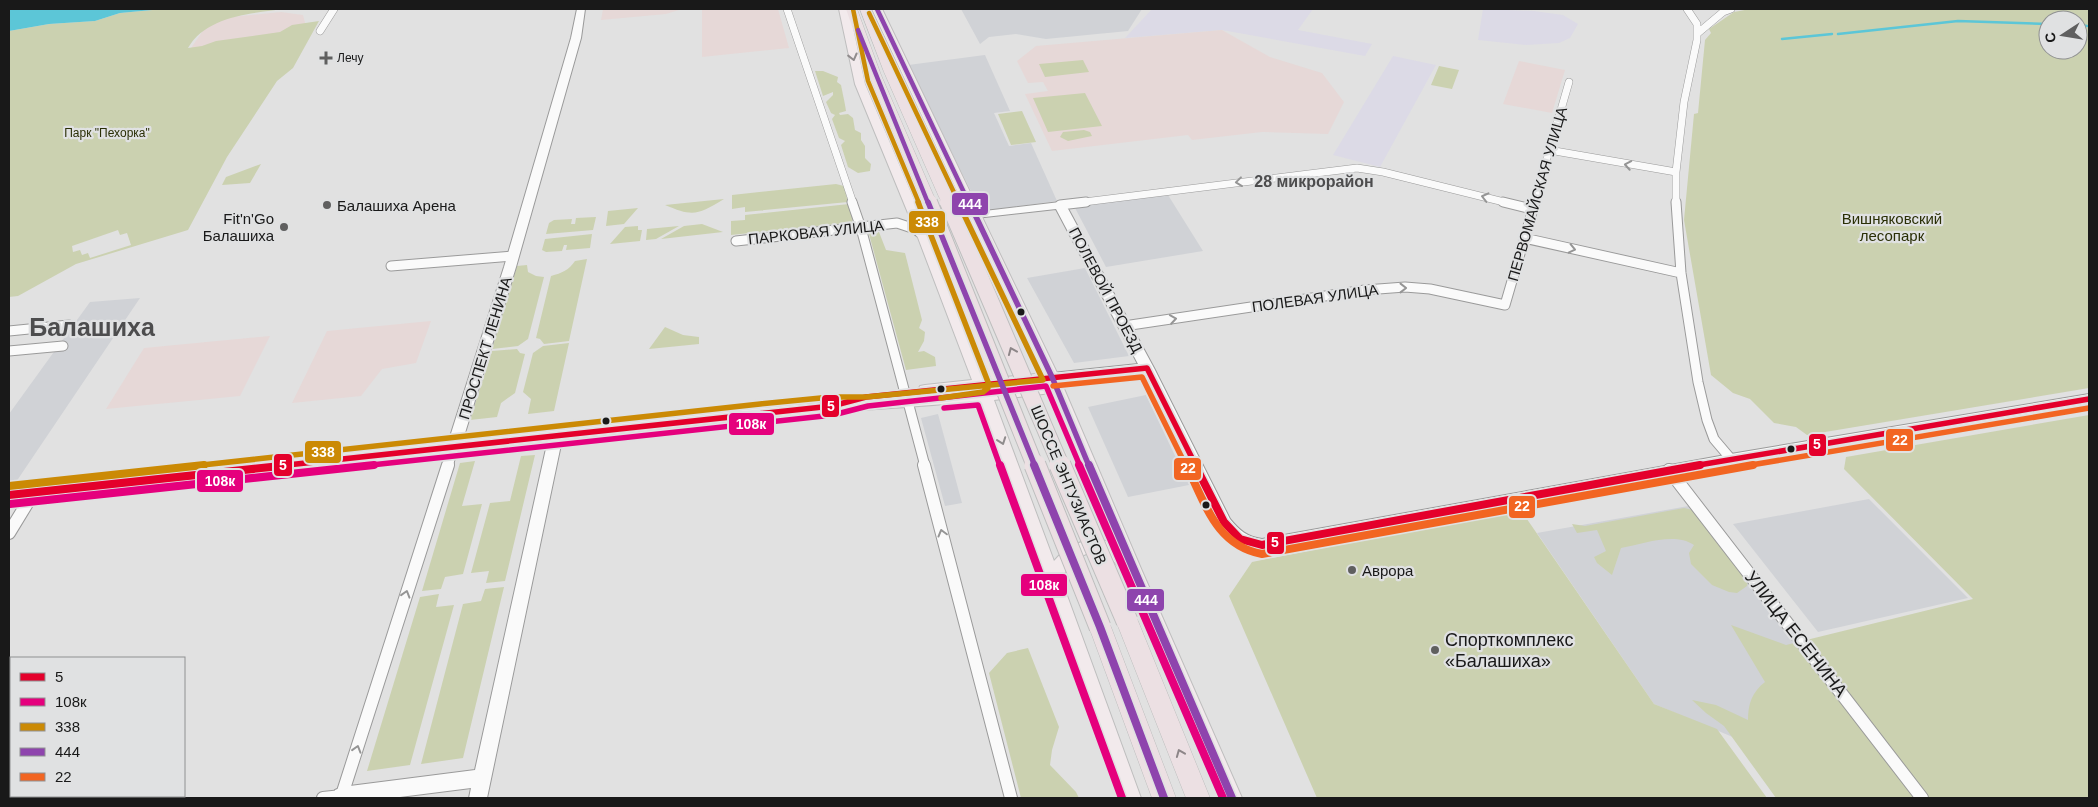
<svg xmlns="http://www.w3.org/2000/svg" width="2098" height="807" font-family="Helvetica,sans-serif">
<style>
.built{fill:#d0d2d6}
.industrial{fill:#dcdae6}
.education{fill:#e6d8d7}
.green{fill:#cbd1b0;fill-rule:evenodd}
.water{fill:#5cc6d7}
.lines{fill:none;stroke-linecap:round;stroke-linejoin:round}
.stream{stroke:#5cc6d7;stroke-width:2.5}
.street-far2-casing{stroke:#9a9a9a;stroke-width:8}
.street-far1-casing{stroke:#9a9a9a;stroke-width:11}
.street-casing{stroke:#9a9a9a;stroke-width:14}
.secondary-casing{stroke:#9a9a9a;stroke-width:2}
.primary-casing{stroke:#bebebe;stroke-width:2}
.highway-casing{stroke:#bebebe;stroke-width:1}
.street-far2{stroke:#fafafa;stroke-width:7}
.street-far1{stroke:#fafafa;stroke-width:9}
.street{stroke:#fafafa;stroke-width:12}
.secondary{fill:#fafafa;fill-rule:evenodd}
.primary{fill:#f2eaec;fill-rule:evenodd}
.highway{fill:#ece0e3;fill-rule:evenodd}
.highway-bridge-far2-casing{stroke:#bebebe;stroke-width:14;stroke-linecap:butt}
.highway-bridge-far1-casing{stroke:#bebebe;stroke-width:18;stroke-linecap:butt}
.highway-bridge-casing{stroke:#bebebe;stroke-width:23;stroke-linecap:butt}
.highway-bridge-far2{stroke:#ece0e3;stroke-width:12}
.highway-bridge-far1{stroke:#ece0e3;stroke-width:16}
.highway-bridge{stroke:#ece0e3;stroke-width:21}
.bus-1-far1-casing{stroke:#e0e1e2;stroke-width:9}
.bus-1-casing{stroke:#e0e1e2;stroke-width:11}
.bus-2-far1-casing{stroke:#e0e1e2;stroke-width:9}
.bus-2-casing{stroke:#e0e1e2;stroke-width:11}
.bus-3-far2-casing{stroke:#e0e1e2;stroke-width:7}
.bus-3-far1-casing{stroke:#e0e1e2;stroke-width:9}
.bus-3-casing{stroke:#e0e1e2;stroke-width:11}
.bus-4-far2-casing{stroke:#e0e1e2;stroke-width:7}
.bus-4-far1-casing{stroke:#e0e1e2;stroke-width:9}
.bus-4-casing{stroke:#e0e1e2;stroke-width:11}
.bus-5-far1-casing{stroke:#e0e1e2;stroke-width:9}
.bus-5-casing{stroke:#e0e1e2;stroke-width:11}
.bus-1-far1{stroke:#e4002b;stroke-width:5.5}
.bus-1{stroke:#e4002b;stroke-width:8}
.bus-2-far1{stroke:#e5007d;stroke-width:5.5}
.bus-2{stroke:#e5007d;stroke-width:8}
.bus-3-far2{stroke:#cb8a05;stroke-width:4.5}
.bus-3-far1{stroke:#cb8a05;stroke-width:5.5}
.bus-3{stroke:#cb8a05;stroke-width:8}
.bus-4-far2{stroke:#8e44ad;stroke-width:4.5}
.bus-4-far1{stroke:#8e44ad;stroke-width:5.5}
.bus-4{stroke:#8e44ad;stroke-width:8}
.bus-5-far1{stroke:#f26522;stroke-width:5.5}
.bus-5{stroke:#f26522;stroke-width:8}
.oneway{stroke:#908c8d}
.oneway2{stroke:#959595}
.oneway3{stroke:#8d8688}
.poi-dot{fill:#5f5f5f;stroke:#e0e1e2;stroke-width:2}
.bus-dot{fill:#191919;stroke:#e0e1e2;stroke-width:2}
.labels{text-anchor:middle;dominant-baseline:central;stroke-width:4.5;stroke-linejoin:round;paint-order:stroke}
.far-poi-label{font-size:12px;fill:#191919;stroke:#e0e1e2;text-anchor:start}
.far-park-label{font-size:12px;fill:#2a2f06;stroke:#e0e1e2}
.street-label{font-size:15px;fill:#191919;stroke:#e0e1e2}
.poi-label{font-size:15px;fill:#191919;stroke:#e0e1e2;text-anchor:start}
.park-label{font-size:15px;fill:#2a2f06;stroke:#e0e1e2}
.far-district-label{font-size:16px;font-weight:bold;fill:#4d4d4e;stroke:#e0e1e2}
.near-street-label{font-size:18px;fill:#191919;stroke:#e0e1e2}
.near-poi-label{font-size:18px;fill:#191919;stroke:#e0e1e2;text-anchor:start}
.town-label{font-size:25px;font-weight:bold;fill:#4d4d4e;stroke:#e0e1e2}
.line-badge{stroke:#e0e1e2;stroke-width:2}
.badge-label{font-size:14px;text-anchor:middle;font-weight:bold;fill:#fff}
</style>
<rect width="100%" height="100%" fill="#e1e1e1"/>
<path class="built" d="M961 9H1142L1128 31 1046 39 1016 34 989 37 980 44Z
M985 55 1010 111 994 113 1009 146 1031 143 1057 201 981 211 908 65Z
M1168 195 1203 251 1106 267 1074 206Z
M1085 268 1129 356 1074 363 1027 278Z
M140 298 14 485H9V414L90 302Z
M1146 395 1189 485 1128 497 1088 407Z
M938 414 962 503 945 506 921 418Z
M1869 499 1968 598 1818 632 1733 524Z
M1694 505 1864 732 1747 743 1654 704 1537 533Z"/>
<path class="industrial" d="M1152 9H1313L1298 30 1372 44 1365 56 1222 30 1125 38Z
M1483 9 1534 11 1563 15 1578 24 1570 38 1559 43 1526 45 1478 40Z
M1393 56 1436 65 1380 167 1333 155Z"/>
<path class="education" d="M603 9H682L666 14 601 20Z
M702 9H778L789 48 702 57Z
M281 12 303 15 306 26 182 61 211 19Z
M1222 30 1270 57 1322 73 1344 102 1328 134 1262 132 1192 140 1188 135 1052 151 1025 94 1048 91 1043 82 1028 83 1017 61 1036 46Z
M1519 61 1565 70 1552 113 1503 104Z
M431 321 416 363 382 369 361 396 292 403 327 331Z
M270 336 240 396 106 409 144 348Z"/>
<path class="green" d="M163 9H285C252 13 206 16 188 48L202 46 216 41 280 32 292 25 319 21 293 68 277 81 227 157 188 230 76 264 18 296 9 297V31L49 24 95 21 120 13ZM118 230 120 235 127 233 131 245 90 258 88 253 82 255 80 250 73 252 72 246Z
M1750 9H2089V388L1807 435 1796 427 1774 423 1750 399 1733 393 1711 375 1684 220 1694 114 1698 113 1705 40 1711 33 1709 29 1734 12ZM2048 20H2078V50H2048Z
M1083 60 1089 72 1045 77 1039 64Z
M1439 66 1459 70 1452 89 1431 85Z
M815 71H823L838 77 837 82 841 85C842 90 846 108 846 111L839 113 840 115 848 114 853 118 855 130 861 133V140L865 146V158L871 164 870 171 858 173 848 167 841 145 845 141 839 138 832 119 835 115 831 113 826 102 833 95V92L823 96Z
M1085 93 1102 126 1048 132 1033 98Z
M1022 111 1036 142 1011 145 998 114Z
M1084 130 1090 132 1092 136 1068 141 1060 137 1063 132Z
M261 164 250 183 222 185 226 177Z
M836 184 844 186 848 202 745 212V207L732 209V195Z
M724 199C698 215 693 217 665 205Z
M849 204 853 218 852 222 847 223 731 235V221L745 220V215Z
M638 208 624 224 606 226 608 211Z
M596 217 593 230 546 234 549 223 554 220 572 219 571 224H575L576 218Z
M702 224 723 232 661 239 684 226Z
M638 226V230H642L640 241 610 244 625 227Z
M679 226 656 239 646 240 647 229Z
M879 232 886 250 905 253 922 320 919 328 925 332 924 341 918 352 924 351 935 357 936 366 906 370 869 234Z
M592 234 590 248 566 250 567 245H564L562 251 546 252 542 250 545 239Z
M587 259 569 341 544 344 540 339 536 338 551 276C562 273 569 270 575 261Z
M527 265 528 272 536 276 544 277 528 339 518 346 492 349 517 266Z
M665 327 683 335 699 337V344L649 349Z
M569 343 554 411 528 414 531 399 523 392 533 353 543 346Z
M517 349 520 353 525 354 515 393 501 403 497 417 470 420 492 351Z
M2089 415V798H1776L1724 726 1706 713 1692 700 1716 705 1748 720C1748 704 1752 692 1765 682L1731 625 1786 645 1973 599 1844 469 1846 457Z
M535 455 505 581 486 583 489 571 471 573 490 503 510 501 521 456Z
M475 461 462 506 482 504 463 574 445 577 441 589 422 591 460 463Z
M1684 508 1693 510 1748 580 1747 586 1737 593 1729 592 1712 585 1691 564 1689 553 1694 545C1674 532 1644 544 1621 548L1612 575 1597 563 1594 557 1606 551 1597 530 1577 533 1572 524 1585 526Z
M1520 509 1654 704 1717 729 1767 798H1317L1229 596 1252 562Z
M504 587 463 758 421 764 463 604 481 601 485 589Z
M439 594 436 607 454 605 410 765 367 771 420 597Z
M1028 648 1059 727 1052 750 1050 765 1076 792 1079 798H1021L989 673 1007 653Z"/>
<path class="water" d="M9 9H163L120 13 95 21 49 24 9 31Z"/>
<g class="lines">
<path class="stream" d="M2078 25 2087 26
M1838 34 1958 21 2048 24
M1782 39 1832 34"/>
<defs>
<path id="street-far2" d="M787 9 853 203
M320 31 334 9
M1698 33 1723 12 1731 9
M1549 150 1676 172
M1076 203 1357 168 1383 172 1508 203
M1534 203 1569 82
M1676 203V172L1684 102 1697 40V24L1687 9"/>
<path id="street-far1" d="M852 202 861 228 905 393
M1503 202 1532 209
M1676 202 1681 273 1698 382 1707 420 1714 439 1731 459
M1060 205 1086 202
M1524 238 1681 273
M736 241 897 223 915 229 923 235
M391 266 513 256
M1124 326 1365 290 1405 287 1430 289 1505 305 1535 202
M9 331 69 325
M9 351 63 346
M908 402 925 466
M448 466 454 446"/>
<path id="street" d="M924 465 1011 798
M1669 470 1922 798
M9 533 34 492
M323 798 342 796
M341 798 448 465"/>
<path id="secondary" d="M577 9H585L581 38 516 267 461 446 459 450H449L447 446 504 267 571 38Z
M1060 202 1066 205 1154 368 1230 519C1239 530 1247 537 1262 539L1731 454 2089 394V404L1731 464 1262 551C1242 548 1231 542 1219 526L1143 373 1052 381 1047 380 1045 377 1047 374 1052 373 1138 364 1056 209 976 218 970 215 976 212Z
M556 430 561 431 563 435 487 798H469L471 788 392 798H334L335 790 342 787 475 770 549 435 551 431Z"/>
<path id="primary" d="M839 9H849L865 84 929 235 986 379 1036 374 1041 376 1043 379 1041 382 1036 384 989 389 990 390 1047 383 872 9H882L1059 377 1142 571 1242 798H1222L1124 570C1118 567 1114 561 1109 557 1089 544 1070 562 1061 579L1141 798H1121L979 401C907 408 834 411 761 418L9 501V489L761 408C833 401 904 398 976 392L975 390 925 395 920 394 918 390 920 386 925 385 972 380 917 235 855 84ZM1051 393 1113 543C1090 535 1069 543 1054 561L994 400Z"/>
<path id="highway" d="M846 9H857L881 75 935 199 933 202H923L921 199 869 75Z
M860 9H871L896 72 953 197 951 200H941L939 197 884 72Z
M1127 612 1134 615 1138 621 1210 798H1186L1116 621 1120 615Z
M1100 618 1107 621 1111 627 1176 798H1152L1089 627 1093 621Z"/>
</defs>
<use href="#street-far2" class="street-far2-casing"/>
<use href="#street-far1" class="street-far1-casing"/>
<use href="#street" class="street-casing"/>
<use href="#secondary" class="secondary-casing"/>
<use href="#primary" class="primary-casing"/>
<use href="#highway" class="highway-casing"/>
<use href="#street-far2" class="street-far2"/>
<use href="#street-far1" class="street-far1"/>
<use href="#street" class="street"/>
<use href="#secondary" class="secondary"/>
<use href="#primary" class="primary"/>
<use href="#highway" class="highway"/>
<defs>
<path id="highway-bridge-far2" d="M946 197 949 203
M928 199 930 203"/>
<path id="highway-bridge-far1" d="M929 202 1035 466
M948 202 1061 466"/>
<path id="highway-bridge" d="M1035 465 1100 627
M1060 465 1127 621"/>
</defs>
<use href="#highway-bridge-far2" class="highway-bridge-far2-casing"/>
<use href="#highway-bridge-far1" class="highway-bridge-far1-casing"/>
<use href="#highway-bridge" class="highway-bridge-casing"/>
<use href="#highway-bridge-far2" class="highway-bridge-far2"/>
<use href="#highway-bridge-far1" class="highway-bridge-far1"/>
<use href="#highway-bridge" class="highway-bridge"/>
<defs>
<path id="bus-1-far1" d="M278 466 832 406 866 397 1147 368 1196 466
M1693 466 2089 399"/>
<path id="bus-1" d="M1195 465 1224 522 1240 539 1262 545 1700 465
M9 495 290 465"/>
<path id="bus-2-far1" d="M944 408 978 405 1000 466
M362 466 833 415 868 406 1046 386 1080 466"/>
<path id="bus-2" d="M1000 465 1122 798
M1079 465 1223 798
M10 504 374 465"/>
<path id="bus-3-far2" d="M853 9 868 81 919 203
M869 13 959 203"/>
<path id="bus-3-far1" d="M918 202 988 382V388L983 392 941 398
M193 466 760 404 831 397H866L1043 380 958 202"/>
<path id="bus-3" d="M9 486 204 465"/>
<path id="bus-4-far2" d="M877 9 969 203
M858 30 928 203"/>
<path id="bus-4-far1" d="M928 202 1035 466
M969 202 1052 377 1089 466"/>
<path id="bus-4" d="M1034 465 1100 627 1164 798
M1089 465 1232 798"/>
<path id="bus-5-far1" d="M1053 386 1142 377 1186 466
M1745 466 2089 408"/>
<path id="bus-5" d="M1186 465C1205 502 1215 545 1262 554L1753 465"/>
</defs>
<use href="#bus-1-far1" class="bus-1-far1-casing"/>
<use href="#bus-1" class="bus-1-casing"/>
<use href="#bus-2-far1" class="bus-2-far1-casing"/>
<use href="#bus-2" class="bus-2-casing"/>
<use href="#bus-3-far2" class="bus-3-far2-casing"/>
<use href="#bus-3-far1" class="bus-3-far1-casing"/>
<use href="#bus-3" class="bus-3-casing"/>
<use href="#bus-4-far2" class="bus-4-far2-casing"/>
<use href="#bus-4-far1" class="bus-4-far1-casing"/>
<use href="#bus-4" class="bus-4-casing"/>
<use href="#bus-5-far1" class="bus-5-far1-casing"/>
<use href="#bus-5" class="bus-5-casing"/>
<use href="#bus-1-far1" class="bus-1-far1"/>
<use href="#bus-1" class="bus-1"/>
<use href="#bus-2-far1" class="bus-2-far1"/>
<use href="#bus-2" class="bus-2"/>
<use href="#bus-3-far2" class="bus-3-far2"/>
<use href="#bus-3-far1" class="bus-3-far1"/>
<use href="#bus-3" class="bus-3"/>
<use href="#bus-4-far2" class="bus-4-far2"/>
<use href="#bus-4-far1" class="bus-4-far1"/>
<use href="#bus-4" class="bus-4"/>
<use href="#bus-5-far1" class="bus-5-far1"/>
<use href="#bus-5" class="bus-5"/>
</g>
<defs><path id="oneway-chevron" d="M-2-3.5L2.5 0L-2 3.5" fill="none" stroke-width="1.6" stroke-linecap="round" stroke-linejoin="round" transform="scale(1.25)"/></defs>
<g class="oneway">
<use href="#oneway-chevron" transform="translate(853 57) rotate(76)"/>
<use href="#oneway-chevron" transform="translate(1002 441) rotate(70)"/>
</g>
<g class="oneway2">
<use href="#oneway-chevron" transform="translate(1628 165) rotate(-170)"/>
<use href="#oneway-chevron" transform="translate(1239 182) rotate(173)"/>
<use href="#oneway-chevron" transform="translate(1485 197) rotate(-166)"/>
<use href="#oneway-chevron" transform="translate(1572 249) rotate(13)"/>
<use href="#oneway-chevron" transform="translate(1403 288)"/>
<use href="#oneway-chevron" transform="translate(1173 319) rotate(-9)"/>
<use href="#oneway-chevron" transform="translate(942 533) rotate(-105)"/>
<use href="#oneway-chevron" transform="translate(406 594) rotate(-73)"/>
<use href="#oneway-chevron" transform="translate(357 749) rotate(-73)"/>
</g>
<g class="oneway3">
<use href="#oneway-chevron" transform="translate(1012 351) rotate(-113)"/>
<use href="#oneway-chevron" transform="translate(1180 753) rotate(-112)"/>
</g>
<g class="poi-dot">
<path d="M323.5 50.5h5v5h5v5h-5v5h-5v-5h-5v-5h5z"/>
<circle cx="327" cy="205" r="5"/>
<circle cx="284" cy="227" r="5"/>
<circle cx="1352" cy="570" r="5"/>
<circle cx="1435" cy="650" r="5"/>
</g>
<g class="bus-dot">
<circle cx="1021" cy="312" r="4.5"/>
<circle cx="941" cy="389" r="4.5"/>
<circle cx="606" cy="421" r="4.5"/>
<circle cx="1791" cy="449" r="4.5"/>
<circle cx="1206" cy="505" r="4.5"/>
</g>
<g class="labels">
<g class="far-poi-label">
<text x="337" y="58">Лечу</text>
</g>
<g class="far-park-label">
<text x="107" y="133">Парк "Пехорка"</text>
</g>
<g class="street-label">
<text transform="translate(1537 194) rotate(-74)">ПЕРВОМАЙСКАЯ УЛИЦА</text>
<text transform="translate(816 232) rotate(-6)">ПАРКОВАЯ УЛИЦА</text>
<text transform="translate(1106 290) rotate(62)">ПОЛЕВОЙ ПРОЕЗД</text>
<text transform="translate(1315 298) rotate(-8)">ПОЛЕВАЯ УЛИЦА</text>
<text transform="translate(485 348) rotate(-73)">ПРОСПЕКТ ЛЕНИНА</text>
<text transform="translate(1069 485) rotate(67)">ШОССЕ ЭНТУЗИАСТОВ</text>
</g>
<g class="poi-label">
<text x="337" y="205">Балашиха Арена</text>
<text x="274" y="218" text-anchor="end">Fit'n'Go<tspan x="274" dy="17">Балашиха</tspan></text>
<text x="1362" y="570">Аврора</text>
</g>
<g class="park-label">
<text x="1892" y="218">Вишняковский<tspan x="1892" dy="17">лесопарк</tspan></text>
</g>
<g class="far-district-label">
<text x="1314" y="181">28 микрорайон</text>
</g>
<g class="near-street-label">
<text transform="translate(1796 634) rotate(52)">УЛИЦА ЕСЕНИНА</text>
</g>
<g class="near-poi-label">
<text x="1445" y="640">Спорткомплекс<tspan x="1445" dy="21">«Балашиха»</tspan></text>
</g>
<g class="town-label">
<text x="92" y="327">Балашиха</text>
</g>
</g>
<g class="line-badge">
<rect x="951" y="192" width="38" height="24" rx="5" fill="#8e44ad"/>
<rect x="908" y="210" width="38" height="24" rx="5" fill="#cb8a05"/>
<rect x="821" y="394" width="19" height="24" rx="5" fill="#e4002b"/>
<rect x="728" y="412" width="47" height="24" rx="5" fill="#e5007d"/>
<rect x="1885" y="428" width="29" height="24" rx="5" fill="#f26522"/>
<rect x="1808" y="433" width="19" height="24" rx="5" fill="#e4002b"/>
<rect x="304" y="440" width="38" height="24" rx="5" fill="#cb8a05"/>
<rect x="273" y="453" width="20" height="24" rx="5" fill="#e4002b"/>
<rect x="1173" y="457" width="29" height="24" rx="5" fill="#f26522"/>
<rect x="196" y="469" width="48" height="24" rx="5" fill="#e5007d"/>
<rect x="1508" y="495" width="28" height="24" rx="5" fill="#f26522"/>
<rect x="1266" y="531" width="19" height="24" rx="5" fill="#e4002b"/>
<rect x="1020" y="573" width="48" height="24" rx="5" fill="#e5007d"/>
<rect x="1126" y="588" width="39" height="24" rx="5" fill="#8e44ad"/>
</g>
<g class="badge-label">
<text x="970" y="209">444</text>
<text x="927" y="227">338</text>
<text x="831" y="411">5</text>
<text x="751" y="429">108к</text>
<text x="1900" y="445">22</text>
<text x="1817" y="449">5</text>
<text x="323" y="457">338</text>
<text x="283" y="470">5</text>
<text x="1188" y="473">22</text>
<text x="220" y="486">108к</text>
<text x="1522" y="511">22</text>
<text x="1275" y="547">5</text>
<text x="1044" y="590">108к</text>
<text x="1146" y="605">444</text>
</g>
<rect width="2098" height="807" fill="none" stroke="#191919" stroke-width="20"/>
<rect x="10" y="657" width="175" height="140" fill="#e0e1e2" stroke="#909192"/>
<rect x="20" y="673" width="25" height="8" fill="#e4002b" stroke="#909192"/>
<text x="55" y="682" font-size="15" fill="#191919">5</text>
<rect x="20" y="698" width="25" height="8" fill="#e5007d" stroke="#909192"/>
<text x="55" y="707" font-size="15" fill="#191919">108к</text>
<rect x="20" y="723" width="25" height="8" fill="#cb8a05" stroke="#909192"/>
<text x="55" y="732" font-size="15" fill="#191919">338</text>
<rect x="20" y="748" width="25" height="8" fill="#8e44ad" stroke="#909192"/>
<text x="55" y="757" font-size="15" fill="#191919">444</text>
<rect x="20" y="773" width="25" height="8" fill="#f26522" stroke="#909192"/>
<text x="55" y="782" font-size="15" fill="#191919">22</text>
<g transform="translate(2063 35) rotate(258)"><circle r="24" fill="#e0e1e2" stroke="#909192"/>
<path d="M0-4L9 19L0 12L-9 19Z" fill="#5f5f5f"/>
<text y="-8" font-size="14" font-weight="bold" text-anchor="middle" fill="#191919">С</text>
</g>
</svg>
